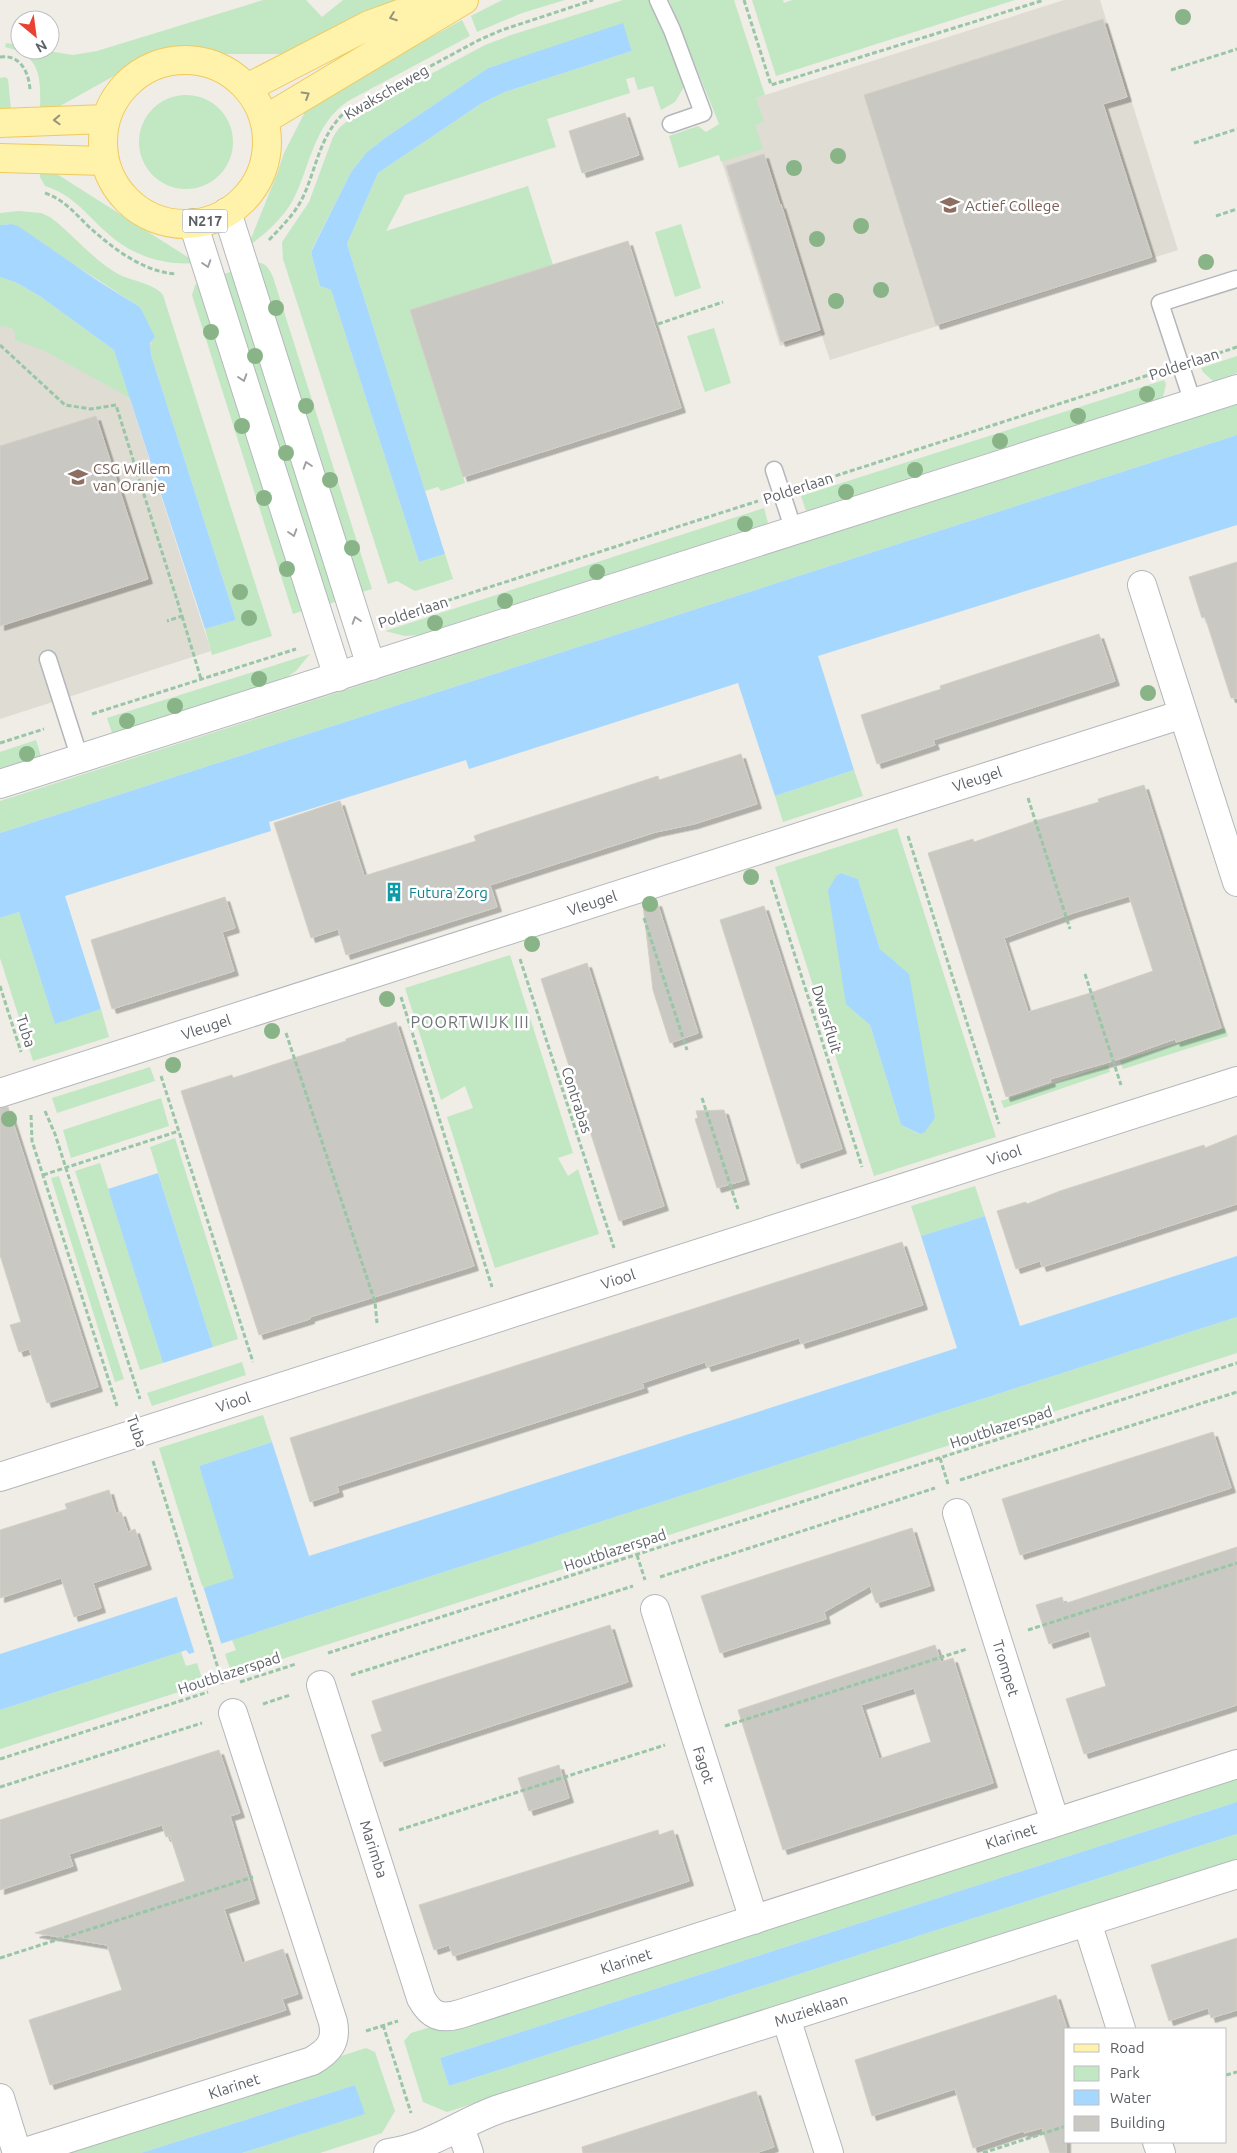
<svg xmlns="http://www.w3.org/2000/svg" width="1237" height="2153" font-family="Ubuntu,sans-serif">
<style>
.education{fill:#dfdcd4}
.green{fill:#c2e7c3;fill-rule:evenodd}
.water{fill:#a6d7ff}
.pier{fill:#efede6}
.building{fill:#cac8c3;stroke:#d4cfc4;fill-rule:evenodd;filter:url(#shadow)}
.lines{fill:none;stroke-linecap:round;stroke-linejoin:round}
.lane-casing{stroke:#b3b6ba;stroke-width:19}
.street-casing{stroke:#b3b6ba;stroke-width:30}
.secondary-casing{stroke:#b4b8bd;stroke-width:30}
.primary-casing{stroke:#f1c95d;stroke-width:30}
.path{stroke:#99c6a7;stroke-width:3;stroke-dasharray:5 2.5;stroke-linecap:butt}
.lane{stroke:#fff;stroke-width:16}
.street{stroke:#fff;stroke-width:28}
.secondary{stroke:#fff;stroke-width:28}
.primary{stroke:#fff2ab;stroke-width:28}
.tree{fill:#89b487}
.oneway{stroke:#96947e}
.oneway2{stroke:#9ea0a3}
.labels{text-anchor:middle;dominant-baseline:central;stroke-width:5;stroke-linejoin:round;paint-order:stroke}
.shield{fill:#fff;stroke:#8e9094;stroke-width:1}
.shield-label{font-size:14px;font-weight:bold;fill:#5d6166}
.street-label{font-size:15px;fill:#5d6166;stroke:#fff}
.education-label{font-size:15px;fill:#785e54;stroke:#fff;text-anchor:start}
.culture-label{font-size:15px;fill:#0d838f;stroke:#fff;text-anchor:start}
.neighbourhood-label{font-size:16px;letter-spacing:1px;fill:#6e7378;stroke:#fff}
</style>
<defs>
<filter id="shadow"><feDropShadow dx="4.5" dy="4.5" stdDeviation="0" flood-color="#0004"/></filter>
</defs>
<rect width="100%" height="100%" fill="#efede6"/>
<path class="education" d="M1064 0H1100L1178 250 830 360 821 333 780 346 722 162 754 125 756 98Z
M0 277 114 350 211 651 0 719Z"/>
<path class="green" d="M263 0H306L322 17 343 0H402L289 54H224L193 46 159 49 145 54 114 76 60 106 40 108C41 76 40 55 5 47L6 43 20 45V50H42L73 55 97 51Z
M502 0H565L522 13 477 32 471 16Z
M623 0H649L663 27 684 87 675 102 661 110 653 86 638 90 634 77 626 79 630 93 547 119 556 147 405 195 386 231 528 186 553 265 410 310 465 483 441 491 438 487 425 491 347 244 378 173 482 103 505 92 632 51 623 24 488 68 385 138 367 152 351 172 312 249V256L320 286 331 290 419 562 445 554 453 579 415 591 397 581 388 584 283 259 282 242 309 202 333 137 339 128 356 114 485 45 511 35Z
M669 0H734L765 95 756 98 764 122 755 125 763 149 721 162 719 155 679 168 669 136 698 126 706 132 719 124Z
M752 0H783L784 3 792 0H1015L776 76Z
M462 20 470 36 348 101C313 125 311 165 293 200 283 218 265 235 248 246L277 174 284 153 307 108 350 82Z
M5 77 8 79 11 110 0 111V78Z
M139 142a47 47 0 1 1 94 0a47 47 0 1 1-94 0Z
M49 169 197 263C163 266 130 255 105 231 84 212 73 195 45 186L40 177V170Z
M19 211 41 213 50 217C74 235 92 259 118 274 131 281 154 283 163 295L272 636 212 655 205 629 236 620 151 355 150 346 152 339 140 307 11 224 0 225V213Z
M681 224 701 288 675 297 655 232Z
M254 263C265 261 269 268 273 277L372 589 358 593Z
M236 270 341 600 326 605 221 275Z
M0 277 17 283 41 297 114 350 130 398 43 350 15 340V333L12 328 0 326Z
M203 280 308 609 293 614 192 295 195 285Z
M714 328 731 383 705 392 687 336Z
M1237 356V373L1213 381 1203 372 1201 368Z
M1164 380 1166 384 1163 397 806 511 801 496Z
M1237 404V435L0 833V801Z
M764 508 768 523 418 635 405 636 385 631Z
M310 654 296 671 284 679 112 733 107 718Z
M36 740 41 756 0 769V752Z
M854 770 863 796 783 822 775 796Z
M897 828 996 1137 874 1176 775 867ZM841 873 858 879 880 949 909 975 924 1133 919 1134 901 1125 870 1025 837 875Z
M19 912 55 1023 101 1009 109 1037 33 1061 0 958V918Z
M510 955 573 1153 558 1158 568 1176 578 1169 599 1234 495 1268 447 1117 473 1108 465 1086 441 1100 405 988Z
M1225 1028 1228 1036 1123 1069 1120 1061Z
M1108 1065 1110 1072 1004 1108 1001 1101Z
M150 1067 155 1081 57 1113 52 1098Z
M161 1098 169 1126 71 1158 63 1130Z
M175 1138 238 1339 213 1347 150 1147Z
M100 1163 163 1363 140 1370 75 1171Z
M59 1176 124 1379 115 1382 51 1178Z
M975 1186 985 1216 921 1236 911 1206Z
M1237 1317V1353L232 1675 225 1654 236 1650 232 1640Z
M242 1362 246 1375 152 1406 147 1393Z
M263 1415 272 1442 199 1466 235 1578 203 1589 159 1448Z
M181 1652 186 1666 197 1663 204 1684 0 1749V1710Z
M1237 1778V1802L440 2058 449 2086 1237 1834V1859L447 2112 423 2102 404 2041 411 2033Z
M366 2048 375 2052 395 2111 382 2133 320 2153H242L364 2114 355 2085 141 2153H62L327 2068 335 2058Z"/>
<path class="water" d="M623 23 632 51 505 92 482 103 378 173 347 244 445 554 419 562 331 290 320 286 312 256V250L351 172 367 152 385 138 488 68Z
M11 224 18 226 98 281 140 307 155 337 150 343 151 355 236 620 205 629 114 350 41 297 17 283 0 277V225Z
M1237 435V525L818 656 854 770 775 796 738 683 469 769 466 760 269 822 271 831 65 896 101 1009 55 1024 19 912 0 918V833Z
M841 873 858 879 880 949 909 974 935 1118 924 1133 920 1134 901 1125 870 1025 846 1004 828 890 837 875Z
M158 1173 213 1347 163 1363 108 1189Z
M985 1216 1020 1326 1237 1256V1317L189 1654 186 1650 181 1652 0 1710V1654L234 1578 199 1466 272 1442 309 1556 957 1348 921 1236Z
M1237 1802V1834L449 2086 440 2058Z
M355 2085 365 2114 242 2153H141Z"/>
<path class="pier" d="M203 1586 222 1646 195 1654 176 1595Z"/>
<path class="building" d="M1103 19 1127 97 1103 104 1152 257 936 325 864 95Z
M625 113 639 155 582 173 569 131Z
M764 154 780 205 781 204 820 330 781 342 726 166Z
M628 241 681 408 463 477 410 310Z
M96 416 148 579 0 626V446Z
M1237 562V698H1231L1205 617 1202 618 1189 577Z
M1099 634 1115 681 933 740 935 745 877 764 861 715 941 689 940 686Z
M741 754 757 804 694 824 656 832 490 885 497 907 346 955 338 929 311 938 274 823 340 801 364 876 476 841 474 836 488 831 658 776 659 780Z
M1144 785 1221 1028 1176 1042 1175 1039 1116 1060 1050 1079 1051 1082 1006 1097 928 853 973 839 974 842 1032 822 1099 802 1098 799ZM1129 896 1153 971 1087 994 1028 1012 1004 938 1073 913Z
M225 897 235 928 222 932 234 971 112 1009 91 940Z
M657 902 698 1033 670 1043 653 990 643 905Z
M764 906 842 1149 797 1164 720 920Z
M587 963 664 1206 619 1221 541 979Z
M396 1022 474 1266 310 1317V1319L259 1335 181 1091 232 1075 233 1078 346 1041V1039Z
M8 1107 98 1387 47 1403 29 1349 19 1352 10 1325 21 1322 0 1255V1108Z
M724 1110 745 1180 717 1188 695 1119 698 1118 696 1111Z
M1237 1135V1204L1042 1267 1040 1261 1016 1269 997 1211 1026 1202 1027 1204 1060 1191 1204 1145 1205 1148Z
M902 1242 923 1305 801 1344 799 1338 707 1367 705 1362 642 1383 644 1388 337 1486 339 1492 310 1502 290 1438Z
M1213 1432 1231 1488 1020 1555 1002 1499Z
M109 1490 116 1514 121 1512 128 1532 135 1529 147 1565 93 1583 101 1608 74 1617 61 1578 0 1598V1530L67 1509 65 1504Z
M912 1528 930 1586 876 1603 870 1586 824 1612 826 1619 720 1653 701 1596Z
M1237 1547V1705L1084 1754 1066 1699 1106 1686 1089 1631 1049 1644 1036 1605 1062 1597 1064 1604Z
M610 1625 628 1682 380 1762 371 1735 382 1731 372 1701Z
M935 1645 941 1662 953 1658 993 1783 783 1850 738 1710ZM914 1688 931 1742 879 1759 861 1705Z
M219 1750 240 1813 230 1816 255 1899 224 1909 242 1963 283 1949 298 1994 282 1999 286 2010 50 2085 29 2020 122 1990 107 1945 35 1933 185 1881 170 1836 166 1837 162 1825 69 1854 73 1866 0 1890V1820Z
M559 1765 569 1798 529 1811 518 1778Z
M658 1830 659 1835 673 1830 689 1881 453 1956 449 1945 434 1950 419 1905Z
M1237 1938V2010L1211 2018 1208 2008 1169 2021 1151 1965Z
M1056 1995 1066 2026V2153H1050L1042 2128 1024 2133 1023 2131 973 2148 955 2089 872 2116 855 2060Z
M756 2091 774 2147 756 2153H583L582 2147Z"/>
<g class="lines">
<defs>
<path id="lane" d="M658 0 672 30 703 113 671 124
M1193 403 1160 303 1236 279
M774 470 794 531
M48 659 80 759"/>
<path id="street" d="M1142 585 1237 882
M0 1093 1183 714
M0 1477 1237 1081
M957 1513 1055 1822
M655 1609 754 1920
M321 1685 421 1998C430 2015 440 2020 460 2014L1237 1764
M1087 1922 1121 2029
M786 2018 829 2153
M0 2098 17 2153
M460 2127 469 2153
M1157 2142 1161 2153
M22 2153 312 2061C329 2051 337 2042 333 2022L233 1713"/>
<path id="secondary" d="M227 212 371 666
M193 223 338 677
M0 784 1237 389
M388 2153C432 2147 459 2123 499 2109L1237 1874"/>
<path id="primary" d="M103 142a82 82 0 1 1 164 0a82 82 0 1 1-164 0Z
M247 88 369 25 438 0
M264 120 464 0
M0 123 106 119
M0 158 104 161"/>
</defs>
<use href="#lane" class="lane-casing"/>
<use href="#street" class="street-casing"/>
<use href="#secondary" class="secondary-casing"/>
<use href="#primary" class="primary-casing"/>
<path class="path" d="M744 0 771 85 1044 0
M0 57C20 54 29 72 30 90
M1171 70 1237 49
M1194 143 1237 129
M45 193C63 199 75 213 88 226 111 247 143 272 176 274
M1216 216 1237 209
M269 240C282 226 295 214 303 197 317 167 319 137 344 113L477 41 502 30 593 0
M658 324 723 302
M0 345 65 405 91 409 116 405 182 616 167 621
M1204 358 1237 347
M807 485 1155 373
M182 616 201 679
M390 619 758 501
M92 714 296 649
M0 743 44 729
M1028 798 1070 929
M908 836 999 1124
M771 880 862 1167
M644 918 687 1050
M520 959 614 1248
M1085 974 1121 1085
M0 986 21 1052
M401 997 492 1287
M286 1033 375 1302 377 1323
M161 1076 253 1362
M702 1098 738 1209
M45 1111 55 1134 140 1399
M31 1115 32 1141 117 1406
M43 1175 179 1131
M940 1458 948 1484
M153 1461 223 1684
M960 1480 1237 1392
M637 1555 645 1580
M660 1577 935 1488
M1028 1630 1237 1563
M328 1653 1237 1363
M351 1675 633 1586
M240 1682 296 1664
M263 1704 290 1695
M725 1726 967 1649
M0 1759 208 1692
M0 1787 202 1723
M399 1830 665 1745
M0 1958 253 1877
M383 2025 411 2113
M366 2031 398 2021
M1226 2075 1237 2072
M983 2153 1066 2126"/>
<use href="#lane" class="lane"/>
<use href="#street" class="street"/>
<use href="#secondary" class="secondary"/>
<use href="#primary" class="primary"/>
</g>
<g class="tree">
<circle cx="1183" cy="17" r="8"/>
<circle cx="838" cy="156" r="8"/>
<circle cx="794" cy="168" r="8"/>
<circle cx="861" cy="226" r="8"/>
<circle cx="817" cy="239" r="8"/>
<circle cx="1206" cy="262" r="8"/>
<circle cx="881" cy="290" r="8"/>
<circle cx="836" cy="301" r="8"/>
<circle cx="276" cy="308" r="8"/>
<circle cx="211" cy="332" r="8"/>
<circle cx="255" cy="356" r="8"/>
<circle cx="1147" cy="394" r="8"/>
<circle cx="306" cy="406" r="8"/>
<circle cx="1078" cy="416" r="8"/>
<circle cx="242" cy="426" r="8"/>
<circle cx="1000" cy="441" r="8"/>
<circle cx="286" cy="453" r="8"/>
<circle cx="915" cy="470" r="8"/>
<circle cx="330" cy="480" r="8"/>
<circle cx="846" cy="492" r="8"/>
<circle cx="264" cy="498" r="8"/>
<circle cx="745" cy="524" r="8"/>
<circle cx="352" cy="548" r="8"/>
<circle cx="287" cy="569" r="8"/>
<circle cx="597" cy="572" r="8"/>
<circle cx="240" cy="592" r="8"/>
<circle cx="505" cy="601" r="8"/>
<circle cx="249" cy="618" r="8"/>
<circle cx="435" cy="623" r="8"/>
<circle cx="259" cy="679" r="8"/>
<circle cx="1148" cy="693" r="8"/>
<circle cx="175" cy="706" r="8"/>
<circle cx="127" cy="721" r="8"/>
<circle cx="27" cy="754" r="8"/>
<circle cx="751" cy="877" r="8"/>
<circle cx="650" cy="904" r="8"/>
<circle cx="532" cy="944" r="8"/>
<circle cx="387" cy="999" r="8"/>
<circle cx="272" cy="1031" r="8"/>
<circle cx="173" cy="1065" r="8"/>
<circle cx="9" cy="1119" r="8"/>
</g>
<defs><path id="oneway-chevron" d="M-2-3.5L2.5 0L-2 3.5" fill="none" stroke-width="1.6" stroke-linecap="round" stroke-linejoin="round" transform="scale(1.25)"/></defs>
<g class="oneway">
<use href="#oneway-chevron" transform="translate(393 17) rotate(160)"/>
<use href="#oneway-chevron" transform="translate(306 95) rotate(-31)"/>
<use href="#oneway-chevron" transform="translate(57 120) rotate(178)"/>
</g>
<g class="oneway2">
<use href="#oneway-chevron" transform="translate(207 264) rotate(72)"/>
<use href="#oneway-chevron" transform="translate(243 378) rotate(72)"/>
<use href="#oneway-chevron" transform="translate(307 465) rotate(-108)"/>
<use href="#oneway-chevron" transform="translate(293 533) rotate(72)"/>
<use href="#oneway-chevron" transform="translate(356 620) rotate(-108)"/>
</g>
<defs>
<symbol id="school-bare" viewBox="-9 -9 18 18"><path d="M0-5L7-2L0 1L-7-2ZM-4 1L0 2.5L4 1V4Q0 6-4 4Z" fill="#8d6e63" stroke="#fff" stroke-width="2.5" paint-order="stroke"/></symbol>
<symbol id="building-bare" viewBox="-9 -9 18 18"><path d="M-4-6H4V6H1V3H-1V6H-4ZM-2.5-4.3h1.7v1.8h-1.7ZM.8-4.3h1.7v1.8H.8ZM-2.5-1h1.7V.8h-1.7ZM.8-1h1.7V.8H.8Z" fill="#0f9aa8" stroke="#fff" stroke-width="2.5" paint-order="stroke"/></symbol>
</defs>
<g fill-rule="evenodd">
<use href="#school-bare" x="936" y="191" width="28" height="28"/>
<use href="#school-bare" x="64" y="463" width="28" height="28"/>
<use href="#building-bare" x="380" y="878" width="28" height="28"/>
</g>
<g class="labels">
<rect class="shield" x="182.5" y="209.5" width="45" height="23" rx="4"/>
<g class="shield-label">
<text x="205" y="221">N217</text>
</g>
<g class="street-label">
<text transform="translate(386 92) rotate(-30)">Kwakscheweg</text>
<text transform="translate(1184 364) rotate(-18)">Polderlaan</text>
<text transform="translate(798 488) rotate(-18)">Polderlaan</text>
<text transform="translate(413 612) rotate(-18)">Polderlaan</text>
<text transform="translate(977 779) rotate(-18)">Vleugel</text>
<text transform="translate(592 903) rotate(-18)">Vleugel</text>
<text transform="translate(827 1019) rotate(73)">Dwarsfluit</text>
<text transform="translate(206 1027) rotate(-18)">Vleugel</text>
<text transform="translate(26 1031) rotate(72)">Tuba</text>
<text transform="translate(577 1100) rotate(72)">Contrabas</text>
<text transform="translate(1004 1155) rotate(-18)">Viool</text>
<text transform="translate(618 1279) rotate(-18)">Viool</text>
<text transform="translate(233 1402) rotate(-18)">Viool</text>
<text transform="translate(1001 1427) rotate(-18)">Houtblazerspad</text>
<text transform="translate(137 1431) rotate(70)">Tuba</text>
<text transform="translate(615 1550) rotate(-18)">Houtblazerspad</text>
<text transform="translate(1006 1668) rotate(73)">Trompet</text>
<text transform="translate(229 1673) rotate(-18)">Houtblazerspad</text>
<text transform="translate(704 1765) rotate(72)">Fagot</text>
<text transform="translate(1011 1836) rotate(-18)">Klarinet</text>
<text transform="translate(374 1849) rotate(72)">Marimba</text>
<text transform="translate(626 1961) rotate(-18)">Klarinet</text>
<text transform="translate(811 2010) rotate(-18)">Muzieklaan</text>
<text transform="translate(234 2086) rotate(-18)">Klarinet</text>
</g>
<g class="education-label">
<text x="965" y="205">Actief College</text>
<text x="93" y="468">CSG Willem<tspan x="93" dy="17">van Oranje</tspan></text>
</g>
<g class="culture-label">
<text x="409" y="892">Futura Zorg</text>
</g>
<g class="neighbourhood-label">
<text x="470" y="1022">POORTWIJK III</text>
</g>
</g>
<rect x="1064" y="2028" width="162" height="115" fill="#ffffff" stroke="#bec0c2"/>
<rect x="1074" y="2044" width="25" height="8" fill="#fff2ab" stroke="#bec0c2"/>
<text x="1110" y="2053" font-size="15" fill="#5d6166">Road</text>
<rect x="1074" y="2066" width="25" height="15" fill="#c2e7c3" stroke="#bec0c2"/>
<text x="1110" y="2078" font-size="15" fill="#5d6166">Park</text>
<rect x="1074" y="2090" width="25" height="15" fill="#a6d7ff" stroke="#bec0c2"/>
<text x="1110" y="2103" font-size="15" fill="#5d6166">Water</text>
<rect x="1074" y="2116" width="25" height="15" fill="#cac8c3" stroke="#bec0c2"/>
<text x="1110" y="2128" font-size="15" fill="#5d6166">Building</text>
<g transform="translate(35 35) rotate(151)"><circle r="24" fill="#ffffff" stroke="#bec0c2"/>
<path d="M0-4L9 19L0 12L-9 19Z" fill="#e94232"/>
<text y="-8" font-size="14" font-weight="bold" text-anchor="middle" fill="#5d6166">N</text>
</g>
</svg>
